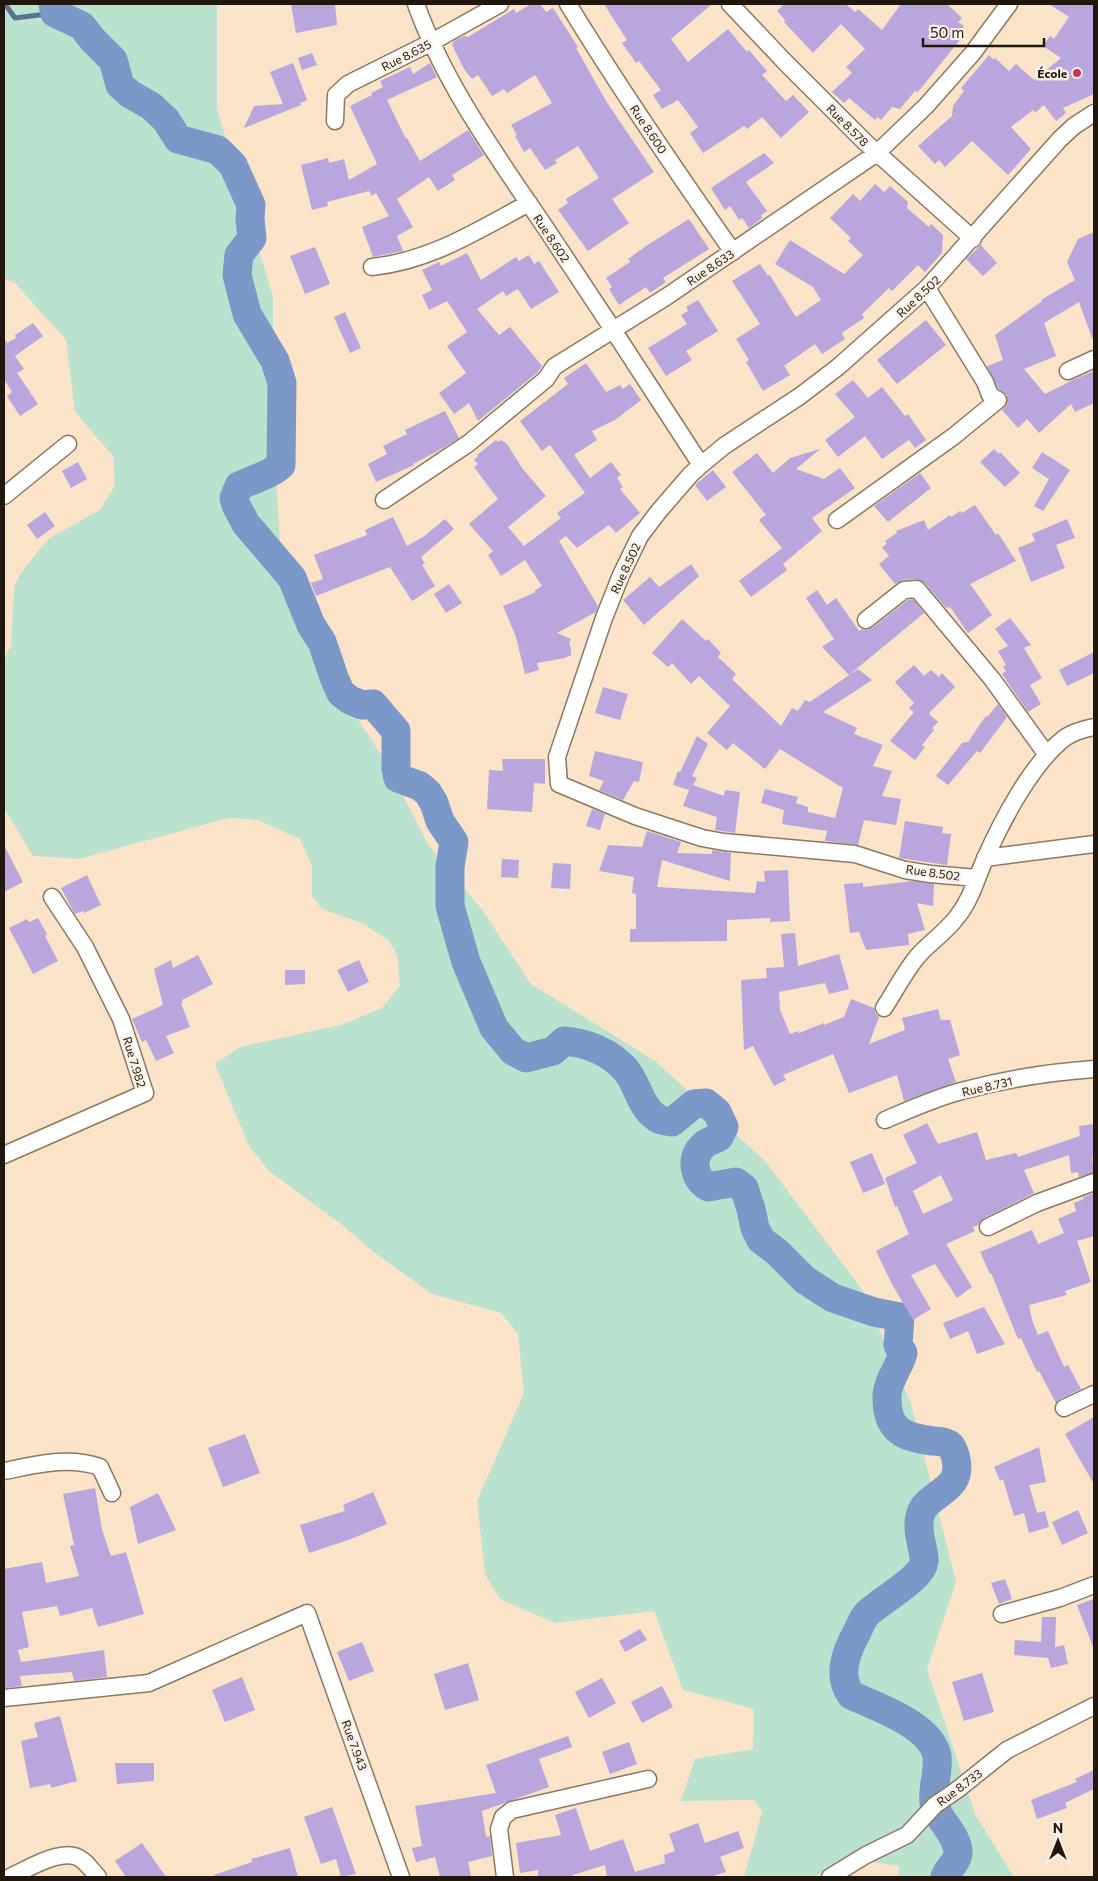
<svg xmlns="http://www.w3.org/2000/svg" width="1098" height="1881" font-family="Commissioner,sans-serif">
<style>
.green{fill:#bbe2ce}
.lines{fill:none;stroke-linecap:round;stroke-linejoin:round}
.stream{stroke:#607190;stroke-width:5}
.river{stroke:#7c98c8;stroke-width:29}
.building{fill:#b9a6dc;fill-rule:evenodd}
.street-casing{stroke:#8d7860;stroke-width:19}
.street{stroke:#fff;stroke-width:16}
.poi-dot{fill:#c43453;stroke:#fcf2e8;stroke-width:2}
.labels{text-anchor:middle;dominant-baseline:central;stroke-width:5;stroke-linejoin:round;paint-order:stroke}
.street-label{font-size:12px;fill:#20170e;stroke:#fcf2e8}
.poi-label{font-size:12px;font-weight:bold;fill:#20170e;stroke:#fcf2e8;text-anchor:end}
</style>
<rect width="100%" height="100%" fill="#fae3c8"/>
<path class="green" d="M4 4H217V109L273 297V430L280 543 312 649 382 756 429 846 483 911 531 984 655 1061 765 1161 863 1291 911 1404 956 1582 927 1669 976 1816 1014 1877H898L899 1866 845 1858 814 1877H744L762 1812 754 1800 681 1801 695 1759 753 1749 754 1709 683 1690 654 1611 555 1623 500 1599 485 1574 477 1501 524 1393 518 1334 501 1313 432 1294 375 1253 341 1224 269 1171 249 1146 215 1064 240 1047 341 1025 382 1008 400 986 397 955 389 941 364 924 322 909 312 896V866L300 839 258 820 228 818 79 859 33 856 4 808V660L11 645 14 587 20 574 48 539 100 510 115 485 113 456 75 412 66 340 15 283 4 278Z"/>
<g class="lines">
<path class="stream" d="M5 4 15 18 55 13"/>
<path class="river" d="M53 4 55 13 82 26 92 39 113 60 120 85 130 94 151 106 166 120 178 139 218 150 233 165 251 205 250 219 252 238 239 255 237 275 247 314 275 361 282 383 281 465C272 474 252 480 239 486L234 498 236 505 246 524 292 578 311 625 322 642 335 680 341 693 350 700 362 705 373 704 396 731V769L398 778 420 786 428 793 434 803 440 821 454 842 450 867V906L466 962 494 1028 513 1051 526 1058 553 1051 564 1041C587 1043 610 1052 626 1070 638 1085 640 1107 657 1118 660 1121 667 1121 672 1122L694 1104 706 1103 717 1112 724 1127 719 1137C714 1140 708 1141 704 1145 690 1157 693 1177 708 1187L736 1182 744 1188 751 1209 755 1228 761 1240 777 1252 805 1280 833 1298 874 1312 900 1317 898 1345 903 1353C899 1368 888 1380 887 1395 886 1430 902 1437 933 1441 939 1441 947 1442 951 1446 953 1449 956 1457 956 1460 962 1487 937 1491 924 1507 915 1520 920 1537 923 1551 923 1554 925 1559 924 1562 921 1580 879 1601 866 1615 862 1620 860 1626 857 1632 846 1652 837 1675 851 1695 877 1707 931 1725 937 1756 939 1772 932 1787 934 1802 936 1820 959 1834 958 1854 957 1862 948 1869 945 1877"/>
</g>
<path class="building" d="M291 4H335L337 25 296 33Z
M531 4H540L546 12 553 8 578 47 576 48 606 101 654 172 612 199 629 223 588 251 558 210 568 203 566 199 599 178 578 146 555 160 557 163 545 170 530 148 524 152 515 136 517 135 511 125 552 103 535 75 507 93 504 89 492 96 478 75 472 79 464 69 452 45 454 41 464 36 468 37 514 9 516 13Z
M604 4H712L671 39 688 62 728 29 747 52 749 50 767 71 762 75 786 101 793 95 809 112 781 138 762 117 747 129 744 126 703 153 690 133 698 127 678 100 662 109 653 95 661 90 639 61 636 63 622 43 627 40Z
M784 4H846L855 12 858 9 882 30 901 4H947L962 18 958 22 964 26 958 33 963 36 918 92 915 91 900 109 892 107 881 120 878 117 875 120 849 98 844 103 832 92 852 73 846 67 865 49 841 24 813 53 784 22 785 20 777 11Z
M1049 4H1094V94L1063 108 1066 113 1056 121 1044 105 1035 113 1033 110 1011 127 1031 149 1008 175 972 141 945 167 939 160 935 164 918 146 952 116 953 106 964 91 961 88 989 55 994 60 995 58 1009 71 1016 64 1034 80 1061 58 1043 46 1050 36 1054 39 1069 17Z
M312 53 317 65 302 70 298 58Z
M293 63 307 100 300 103 301 105 244 128 254 106 283 104 270 72Z
M430 63 437 77 387 100 406 139 407 138 420 161 468 130 484 155 452 175 455 180 438 191 429 177 397 199 413 227 397 236 403 251 373 257 362 227 389 216 376 193 372 196 369 191 327 202 328 206 312 210 301 165 328 158 329 163 344 159 349 180 377 164 350 106 372 95 371 93 383 87 380 81 410 67 413 74Z
M764 153 774 163 746 182 767 211 761 215 762 218 749 228 742 218 739 220 730 206 725 210 711 188Z
M875 184 884 192 890 186 908 202 907 208 929 227 931 224 943 235 942 253 925 272 918 265 892 291 889 288 862 314 864 318 842 333 845 339 822 354 815 344 784 366 790 375 763 391 746 362 749 360 736 339 760 324 732 281 760 264 768 276 769 274 796 317 821 300 813 287 775 264 790 240 844 274 863 255 848 241 851 238 830 218 853 194 860 201Z
M689 219 709 249 663 278 666 282 650 293 646 287 619 305 609 289 612 287 606 278 630 262 628 259 646 246Z
M1094 232V338H1092L1079 302 1044 323 1056 356 1024 369 1045 394 1075 379 1094 371V403L1075 412 1071 404 1039 433 1027 419 1018 428 1002 410 1007 404V395L998 388 987 366 1003 360 995 335 1042 301 1041 300 1075 280 1067 262 1078 239Z
M981 245 997 263 983 276 966 259Z
M315 247 330 284 305 294 290 256Z
M467 253 481 280 516 257 519 261 529 255 534 264 539 261 559 292 531 309 518 289 506 296 503 291 477 309 499 335 510 327 542 366 538 372 478 421 469 403 454 414 439 393 466 373 447 346 467 332 447 301 429 310 422 295 432 290 422 270 439 262 441 266Z
M698 300 718 331 686 351 692 360 666 376 648 348 687 324 681 315 688 311 686 307Z
M345 312 361 348 350 353 334 317Z
M926 320 946 345 897 384 877 360Z
M33 323 43 336 15 356 24 369 17 373 38 404 20 416 7 396 12 392 5 381 4 382V338L7 343 16 338 15 335Z
M586 363 606 392 620 385 623 389 630 384 641 400 615 420 592 431 597 440 574 455 590 478 611 462 621 475 617 478 623 487 620 489 640 513 616 533 609 525 577 548 566 536 559 541 598 606 596 612 557 633 571 639 569 643 571 648V655L565 658 537 663 539 670 525 674 516 637 503 606 536 592 534 591 542 586 525 560 501 576 488 555 493 551 469 524 498 499 474 467 478 464 474 460 478 456 477 455 496 440 498 442 501 440 507 444 522 468 546 496 508 527 524 546 561 518 557 513 585 493 550 445 542 451 520 421 568 384 564 378Z
M853 380 868 398 882 387 905 416 908 414 926 440 915 448 909 440 882 459 865 436 838 457 825 440 855 417 835 394Z
M445 411 459 438 443 448 413 464 414 465 376 482 368 464 387 454 383 446 407 434 405 430Z
M820 449 796 469 824 479 840 468 855 488 812 518 822 531 783 564 787 570 751 597 739 581 782 548 759 520 766 515 732 472 757 453 773 473 790 458Z
M994 449 999 454 1000 452 1020 473 1005 487 980 462Z
M1042 452 1070 470 1043 511 1034 506 1049 479 1032 468Z
M78 462 87 479 71 488 62 471Z
M713 470 726 487 707 501 695 485Z
M920 473 931 488 888 522 874 506Z
M975 505 996 535 998 533 1016 561 970 584 992 615 968 633 950 607 946 608 924 582 916 579 903 580 895 584 879 564 889 556 882 547 887 544 885 541 897 533 896 531 924 520 928 530 950 515 951 517 960 511 962 513Z
M45 512 55 526 37 539 27 525Z
M393 517 407 546 423 537 445 519 454 529 421 557 425 564 422 565 435 586 412 601 390 567 316 596 311 583 323 579 314 555 367 535 365 530Z
M1067 519 1075 538 1056 545 1065 568 1031 582 1018 548 1035 541 1032 534Z
M691 564 699 576 644 625 623 600 650 577 659 587Z
M449 584 462 603 446 613 434 594Z
M817 590 827 605 836 598 859 631 862 629 867 630 872 628 908 600 913 599 924 613 849 675 822 647 834 639 806 598Z
M1010 618 1031 645 1024 648 1042 678 1030 685 1041 704 1028 712 1002 674 1006 671 1003 666 1006 665 998 651 1008 646 995 629Z
M682 619 706 641 708 639 721 653 718 657 736 674 732 679 781 726 792 708 798 711 805 700 810 702 858 669 872 680 823 712 857 728 854 734 883 745 873 766 892 771 882 796 901 799 896 825 864 820 858 845 825 841 827 831 782 824 784 810 761 803 765 789 798 797 796 803 808 807V812L835 818 843 788 780 749 765 769 733 743 727 750 707 733 730 706 699 676 691 684 672 663 668 667 652 653Z
M1094 652V673L1067 686 1059 670Z
M914 665 924 676 931 670 939 677 942 673 955 687 930 712V715L938 722 932 728 934 730 922 745 925 747 915 760 890 741 914 712 909 708 914 703 895 682Z
M603 687 628 694 620 720 595 713Z
M998 704 1007 717 980 753 977 751 948 785 936 776 962 743 968 742 985 717 988 716Z
M697 736 708 744 692 776 697 778 693 785 724 796 725 790 740 792 735 833 715 830 717 817 683 806 689 790 673 785 678 771 680 772Z
M595 751 643 762 639 782 634 781 623 800 599 790 604 781 589 776Z
M502 759H545V784L534 783 532 812 487 809 489 770 503 771Z
M592 809 605 814 600 830 586 826Z
M905 821 943 827 942 833 951 834 947 865 899 858Z
M647 831 681 842 677 853 712 854V850L731 853 730 881 662 860 657 887 755 893 757 881 765 882 764 871 788 870 790 921 770 922V918L727 920V941L630 942V929H636V894L632 893 634 877 599 871 608 845 642 847Z
M4 845 23 882 4 892Z
M502 859 519 860 518 878 501 877Z
M553 863 571 864 570 889 551 888Z
M87 875 101 905 84 913 83 911 75 914 61 888Z
M913 881 934 884 933 906 917 903 925 930 908 934 909 945 866 950 859 932 850 933 844 884 863 883V887Z
M38 918 47 934 45 936 58 961 33 974 9 928 27 919 29 922Z
M795 933 798 966 839 954 849 989 829 994 825 983 779 992 780 1010 790 1034 798 1031 799 1033 824 1023V1025L844 1017 851 999 874 1008 875 1013 879 1017 869 1044 905 1030 902 1018 938 1009 941 1020H950L960 1055 948 1059 956 1082 904 1101 897 1075 849 1093 833 1054 783 1075 786 1080 774 1086 753 1046 744 1050 741 980 767 978 766 968 784 967 781 934Z
M198 955 213 984 182 1000 183 1002 181 1003 190 1027 166 1036 174 1053 156 1061 146 1040 142 1042 132 1019 163 1005 154 969 171 960 173 968Z
M359 960 369 982 348 992 337 970Z
M285 970H305V984L285 985Z
M927 1123 938 1144 977 1132 986 1160 1016 1153 1018 1157 1080 1136 1079 1126 1094 1124V1157H1092L1094 1172 1079 1177 1078 1172 1071 1173 1069 1155 1024 1170 1034 1193 984 1218 978 1225 973 1227 975 1231 946 1244 972 1287 957 1298 935 1264 911 1275 931 1309 913 1320 892 1284 876 1251 909 1234 897 1206 895 1207 885 1178 917 1163 903 1135ZM941 1175 953 1200 923 1214 913 1191Z
M872 1153 885 1184 863 1193 850 1162Z
M1094 1193V1236L1077 1241 1091 1282 1065 1291 1067 1295 1029 1305 1032 1320 1038 1335 1048 1331 1064 1367 1068 1365 1081 1389 1060 1399 1056 1403 1039 1371 1037 1372 1021 1338 1018 1339 991 1273 990 1274 980 1252 1032 1230 1038 1244 1064 1233 1058 1219 1076 1211 1074 1203 1084 1199 1083 1197Z
M984 1307 1005 1344 977 1354 968 1331 950 1339 943 1323Z
M1094 1417V1484L1065 1434Z
M245 1434 260 1473 223 1487 208 1448Z
M1039 1447 1046 1482 1029 1485 1037 1513 1045 1511 1049 1527 1029 1533 1024 1513 1014 1516 1003 1479 1000 1481 994 1467Z
M95 1488 102 1530 111 1556 126 1552 144 1614 98 1627 92 1608 60 1616 57 1606 22 1612 29 1647 18 1650 21 1662 104 1650 107 1677 74 1681 72 1672 20 1676 22 1686 4 1688V1569L42 1562 46 1583 79 1576 70 1546 74 1545 63 1494Z
M373 1492 387 1524 351 1539 309 1553 300 1525 345 1511 343 1505Z
M158 1493 176 1530 138 1544 130 1507Z
M1078 1510 1088 1533 1062 1545 1052 1522Z
M1005 1579 1012 1599 999 1604 991 1583Z
M1094 1599V1647H1093L1077 1605Z
M1042 1617H1056L1055 1647 1064 1645 1068 1664 1051 1668 1048 1658 1014 1655 1015 1640 1041 1642Z
M640 1629 647 1640 625 1652 619 1641Z
M362 1642 374 1671 349 1681 337 1652Z
M468 1663 479 1700 445 1710 434 1674Z
M982 1673 994 1712 964 1721 952 1682Z
M242 1677 255 1710 225 1722 212 1690Z
M602 1678 616 1703 589 1718 575 1692Z
M662 1686 673 1707 642 1723 631 1702Z
M60 1716 77 1781 51 1788 50 1784 30 1788 21 1741 38 1737 34 1723Z
M568 1736 572 1747 539 1759 549 1787 482 1811 486 1837 490 1836 492 1856 468 1862 471 1876 440 1877 435 1857 416 1862 412 1848 422 1846 415 1806 496 1793 486 1765Z
M629 1742 637 1764 610 1774 602 1752Z
M115 1763H154V1781L117 1784Z
M1094 1770V1789L1065 1803 1067 1808 1037 1819 1031 1800 1077 1782 1075 1779Z
M332 1807 356 1874 341 1877 336 1859 321 1864 304 1817Z
M576 1808 590 1851 623 1839 635 1872 665 1863 664 1855 675 1851 669 1834 698 1823 705 1843 738 1831 744 1848 720 1857 726 1872 710 1877H607L605 1865 573 1875V1877H538V1870L520 1873 516 1843 561 1835 555 1815Z
M142 1843 166 1877H126L115 1861Z
M290 1848 298 1877H214V1875L252 1862 251 1859Z"/>
<g class="lines">
<defs>
<path id="street" d="M416 4C444 84 499 159 547 230 599 308 650 386 701 465
M568 4C620 89 676 171 733 252
M730 4 785 62 865 142 973 239
M335 121 336 95 348 84 430 43 500 4
M372 267C431 261 478 230 529 203
M1068 371 1094 359
M4 496 68 444
M384 500 469 443 546 379 554 367 560 363 666 297 877 153 926 106 972 54 1009 4
M837 520 954 436 998 400 990 395 985 382 927 288
M866 620 904 590 917 589 992 679 1047 755
M985 858 1094 844
M977 878 930 874 905 870 855 854 724 842 702 838 635 816 559 784 557 757 604 618 621 575 640 536 659 511 691 474 701 465 724 446 800 396 838 367 927 288 1060 139 1074 126 1094 113
M884 1008C895 991 904 973 917 957 929 943 946 932 957 917 971 900 976 879 985 859 1001 822 1033 761 1066 737 1075 731 1084 729 1094 727
M885 1120C911 1109 937 1097 965 1090 1007 1079 1051 1072 1094 1069
M4 1155 145 1093 121 1019 85 947 52 897
M988 1227 1037 1203 1094 1182
M1064 1408 1094 1394
M4 1471C36 1465 68 1456 100 1467L112 1493
M1002 1614 1060 1598 1094 1585
M4 1698 149 1683 307 1613 401 1877
M10 1877C28 1869 65 1845 82 1860 88 1864 93 1872 98 1877
M505 1877 499 1829 503 1817 512 1810 648 1779
M830 1877 866 1855 907 1835 935 1805 957 1790 1007 1750 1094 1706"/>
</defs>
<use href="#street" class="street-casing"/>
<use href="#street" class="street"/>
</g>
<circle class="poi-dot" cx="1077" cy="73" r="5"/>
<g class="labels">
<g class="street-label">
<text transform="translate(406 55) rotate(-27)">Rue 8.635</text>
<text transform="translate(848 125) rotate(45)">Rue 8.578</text>
<text transform="translate(649 129) rotate(56)">Rue 8.600</text>
<text transform="translate(552 238) rotate(56)">Rue 8.602</text>
<text transform="translate(710 267) rotate(-34)">Rue 8.633</text>
<text transform="translate(918 296) rotate(-43)">Rue 8.502</text>
<text transform="translate(625 568) rotate(-65)">Rue 8.502</text>
<text transform="translate(933 872) rotate(8)">Rue 8.502</text>
<text transform="translate(135 1062) rotate(73)">Rue 7.982</text>
<text transform="translate(987 1086) rotate(-13)">Rue 8.731</text>
<text transform="translate(355 1745) rotate(70)">Rue 7.943</text>
<text transform="translate(959 1787) rotate(-37)">Rue 8.733</text>
</g>
<g class="poi-label">
<text x="1067" y="73">École</text>
</g>
</g>
<rect width="1098" height="1881" fill="none" stroke="#20170e" stroke-width="10"/>
<g transform="translate(1058 1841)" stroke="#fcf2e8" stroke-width="4" paint-order="stroke">
<path d="M0-4L9 19L0 12L-9 19Z" fill="#20170e"/>
<text y="-8" font-size="14" font-weight="bold" text-anchor="middle" fill="#20170e">N</text>
</g>
<path d="M923 38v8h121v-8" fill="none" stroke="#20170e" stroke-width="2.5"/>
<text x="930" y="38" font-size="15" fill="#20170e" stroke="#fcf2e8" stroke-width="4" paint-order="stroke">50 m</text>
</svg>
